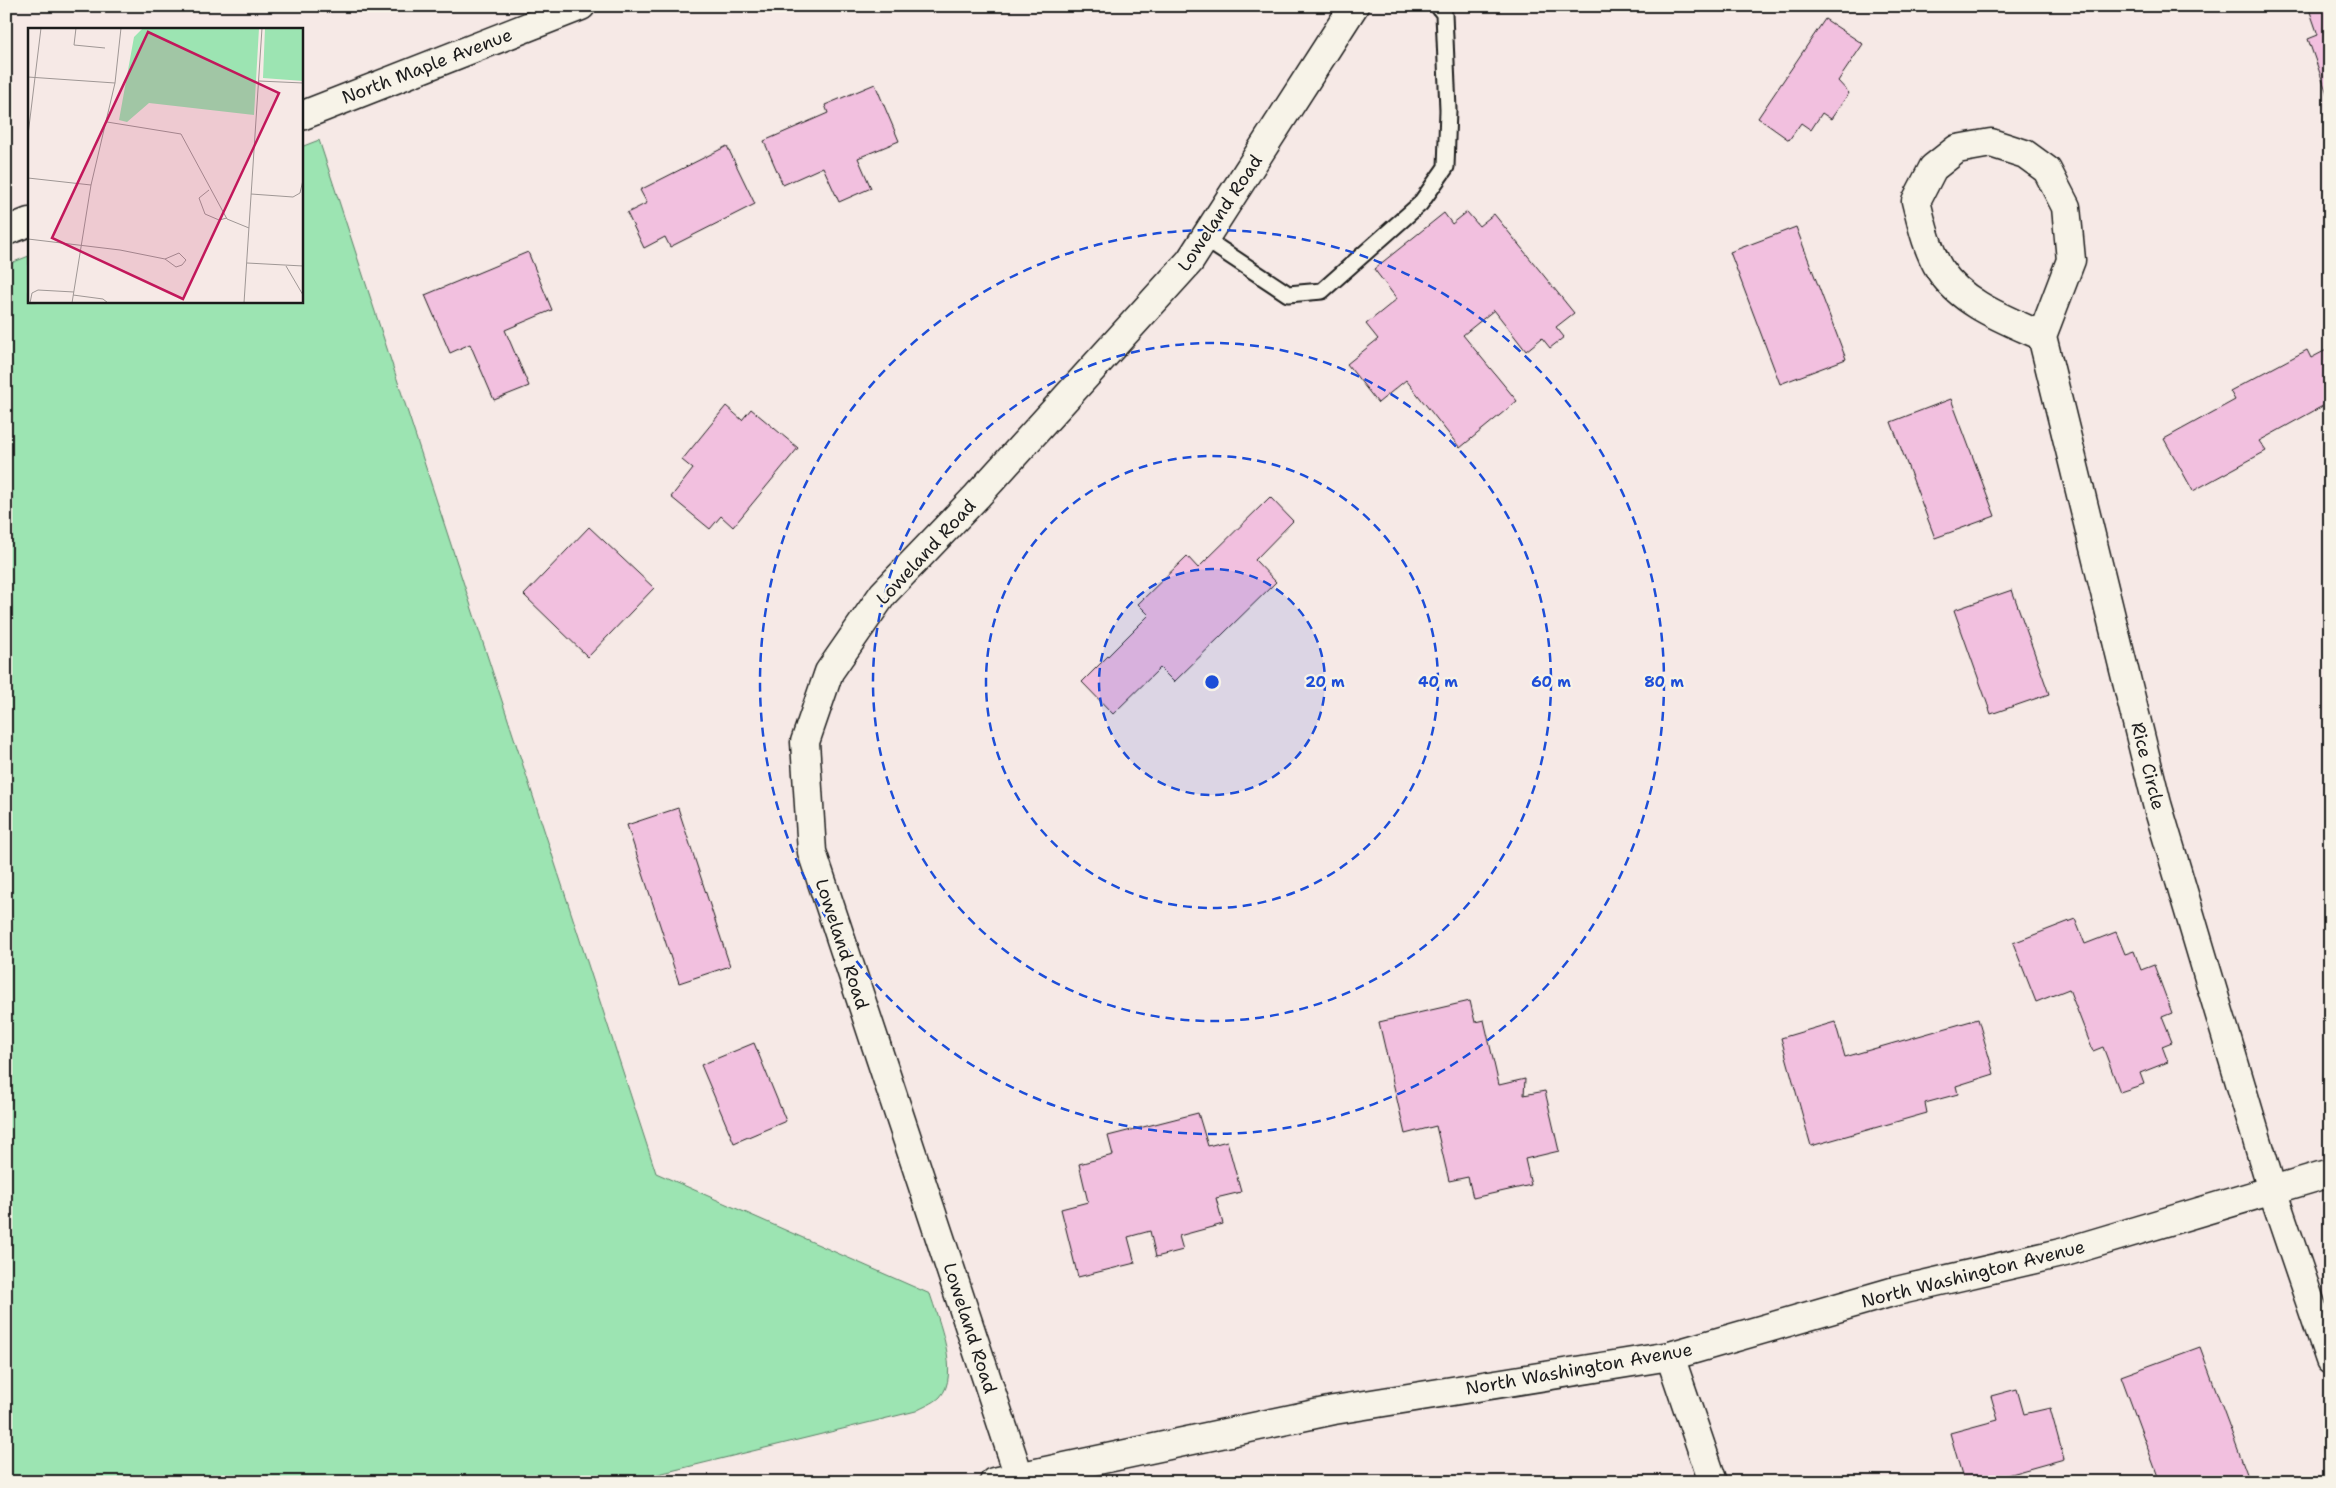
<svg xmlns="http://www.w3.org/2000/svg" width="2336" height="1488" font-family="'Shantell Sans',sans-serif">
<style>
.green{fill:#9ce4b2;stroke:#5c8067}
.building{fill:#f2c0df;stroke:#1c1c1c}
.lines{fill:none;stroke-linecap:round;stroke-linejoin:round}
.service-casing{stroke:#1c1c1c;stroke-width:19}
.minor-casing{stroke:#1c1c1c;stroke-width:31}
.tertiary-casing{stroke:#1c1c1c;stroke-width:31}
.secondary-casing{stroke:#1c1c1c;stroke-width:31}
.service{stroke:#f7f3e8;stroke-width:15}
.minor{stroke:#f7f3e8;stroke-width:28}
.tertiary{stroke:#f7f3e8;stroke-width:28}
.secondary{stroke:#f7f3e8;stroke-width:28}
.ring{fill:none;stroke:#1d4ed8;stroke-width:2.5;stroke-dasharray:9 6}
.labels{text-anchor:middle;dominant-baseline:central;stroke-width:4.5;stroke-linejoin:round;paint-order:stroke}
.street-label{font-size:18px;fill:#1c1c1c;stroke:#f7f3e8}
.inset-road{fill:none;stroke:#9f9795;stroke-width:1}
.view{fill:#c2185b;fill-opacity:0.15;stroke:#c2185b;stroke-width:2.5}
.inset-edge{fill:none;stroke:#1c1c1c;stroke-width:2.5}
.centre{fill:#1d4ed8;stroke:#f7f3e8;stroke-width:2.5}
.ring-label{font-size:15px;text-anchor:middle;font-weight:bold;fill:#1d4ed8;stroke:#f7f3e8;stroke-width:4.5;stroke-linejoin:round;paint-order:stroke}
</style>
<rect width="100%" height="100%" fill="#f6e9e6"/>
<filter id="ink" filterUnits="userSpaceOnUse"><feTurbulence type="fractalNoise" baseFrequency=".02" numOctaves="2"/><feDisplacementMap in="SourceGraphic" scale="10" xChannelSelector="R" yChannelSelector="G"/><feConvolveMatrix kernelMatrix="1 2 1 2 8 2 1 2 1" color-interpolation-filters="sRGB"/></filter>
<g filter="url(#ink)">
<path class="green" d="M319 140 656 1173 930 1294C938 1319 961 1375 940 1397 934 1403 923 1407 916 1411L626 1482H6V265L29 256V301H301V147Z"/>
<path class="building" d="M2308 6H2330V102L2308 39 2318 35Z
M1825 19 1863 44 1838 81 1849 93 1831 119 1822 113 1811 130 1801 123 1789 140 1758 118Z
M875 84 899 141 858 158 871 188 839 202 823 167 783 185 764 141 828 113 825 105Z
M727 146 755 204 670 247 665 237 644 248 627 213 647 203 640 190Z
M1467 212 1479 226 1494 214 1574 313 1556 327 1564 337 1550 348 1542 338 1526 351 1494 310 1463 335 1517 401 1460 448 1406 380 1378 403 1347 364 1378 339 1366 324 1397 299 1374 269 1444 213 1452 224Z
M1796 227 1846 359 1780 384 1730 252Z
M528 252 552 310 505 330 529 386 494 400 470 344 450 353 425 295Z
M2330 348V402L2259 441 2266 451 2193 491 2164 439 2235 400 2230 391 2307 350 2311 358Z
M1951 399 1995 516 1935 538 1891 422Z
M726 406 742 420 751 409 798 448 733 527 721 516 710 529 671 497 693 469 682 460Z
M1270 497 1293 521 1255 560 1276 582 1174 682 1160 668 1113 714 1082 682 1149 615 1138 604 1187 556 1198 568Z
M589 527 654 588 588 657 524 595Z
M2012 590 2049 694 1991 714 1954 610Z
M678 808 730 966 679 983 627 825Z
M2075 919 2085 944 2116 932 2125 954 2134 951 2141 970 2154 965 2172 1013 2162 1017 2172 1042 2162 1046 2168 1062 2140 1073 2144 1084 2120 1092 2103 1047 2093 1051 2069 989 2036 1002 2013 943Z
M1470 1001 1475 1022 1484 1020 1499 1085 1525 1079 1524 1095 1545 1091 1559 1151 1525 1159 1531 1185 1473 1198 1468 1177 1449 1181 1436 1126 1405 1134 1379 1022Z
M1978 1019 1994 1074 1956 1086 1958 1094 1925 1103 1927 1113 1811 1146 1781 1038 1835 1022 1845 1057Z
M754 1043 786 1121 734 1143 701 1065Z
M1198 1113 1208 1146 1227 1141 1241 1192 1216 1198 1223 1224 1179 1236 1183 1250 1156 1257 1150 1231 1128 1237 1135 1263 1078 1277 1061 1209 1088 1202 1079 1164 1113 1155 1108 1136Z
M2200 1347 2250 1482H2160L2121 1376Z
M2017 1389 2024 1414 2050 1408 2064 1459 1982 1482H1964L1950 1433 1998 1420 1991 1396Z"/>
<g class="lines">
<defs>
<path id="service" d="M1205 239 1288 294 1322 291 1420 204 1446 167 1448 110 1444 14 1438 6"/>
<path id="minor" d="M301 116 581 6
M6 231 29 222
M2042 336C2007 320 1962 304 1940 270 1927 249 1922 225 1916 201L1933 168 1957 149 1991 143 2025 154 2047 170 2066 207 2071 260 2042 336 2157 804 2272 1190
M1019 1476 812 852 805 742 829 672 883 594 977 496 1190 261 1354 6"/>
<path id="tertiary" d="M2272 1190 2330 1360
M1670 1356 1713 1482"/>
<path id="secondary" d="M994 1482 1334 1410 1670 1356 1892 1292 2065 1252 2330 1173"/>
</defs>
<use href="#service" class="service-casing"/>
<use href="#minor" class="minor-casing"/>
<use href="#tertiary" class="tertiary-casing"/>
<use href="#secondary" class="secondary-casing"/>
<use href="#service" class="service"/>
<use href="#minor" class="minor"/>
<use href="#tertiary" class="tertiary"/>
<use href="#secondary" class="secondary"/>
</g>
</g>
<circle cx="1212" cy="682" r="113" fill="#1d4ed8" fill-opacity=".12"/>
<g class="ring">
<circle cx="1212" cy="682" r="113"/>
<circle cx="1212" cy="682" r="226"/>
<circle cx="1212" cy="682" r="339"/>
<circle cx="1212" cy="682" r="452"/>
</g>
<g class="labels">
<g class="street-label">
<text transform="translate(427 66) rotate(-21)">North Maple Avenue</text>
<text transform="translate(1220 213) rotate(-56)">Loweland Road</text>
<text transform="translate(926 552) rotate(-47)">Loweland Road</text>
<text transform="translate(2148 766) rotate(76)">Rice Circle</text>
<text transform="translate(842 944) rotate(72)">Loweland Road</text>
<text transform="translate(1973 1274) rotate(-14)">North Washington Avenue</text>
<text transform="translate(970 1328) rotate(72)">Loweland Road</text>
<text transform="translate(1579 1369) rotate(-10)">North Washington Avenue</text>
</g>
</g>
<g transform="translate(28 28)">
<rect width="275" height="275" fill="#f6e9e6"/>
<path d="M115 0H231L226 87 121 75 99 94 91 92 106 9ZM237 0H275V53L235 50Z" fill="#9ce4b2"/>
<path class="inset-road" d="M48 0 46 17 77 20M0 49 87 55M231 53 275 55M79 94 153 106 199 191 221 200M0 107 13 0M0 150 63 157M181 162 171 170 177 186 191 192 199 190M223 166 265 169 272 165 275 152M0 211 92 222 137 231 148 239 154 237 158 232 151 225 137 231M219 235 275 238M258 238 275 267M45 267 75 271 80 275M2 275 4 265 10 262 46 264M44 275 63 157 87 55 93 0M216 275 234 0"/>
<path class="view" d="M120 4 251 65 155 271 24 210Z"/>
<rect width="275" height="275" class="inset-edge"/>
</g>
<circle cx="1212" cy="682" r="8" class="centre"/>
<g class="ring-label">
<text x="1325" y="687">20 m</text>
<text x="1438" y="687">40 m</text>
<text x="1551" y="687">60 m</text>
<text x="1664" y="687">80 m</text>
</g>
<rect width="2336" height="1488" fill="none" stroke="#f7f3e8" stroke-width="25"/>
<rect x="12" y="12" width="2311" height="1463" fill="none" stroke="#1c1c1c" stroke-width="2" filter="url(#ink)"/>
</svg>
